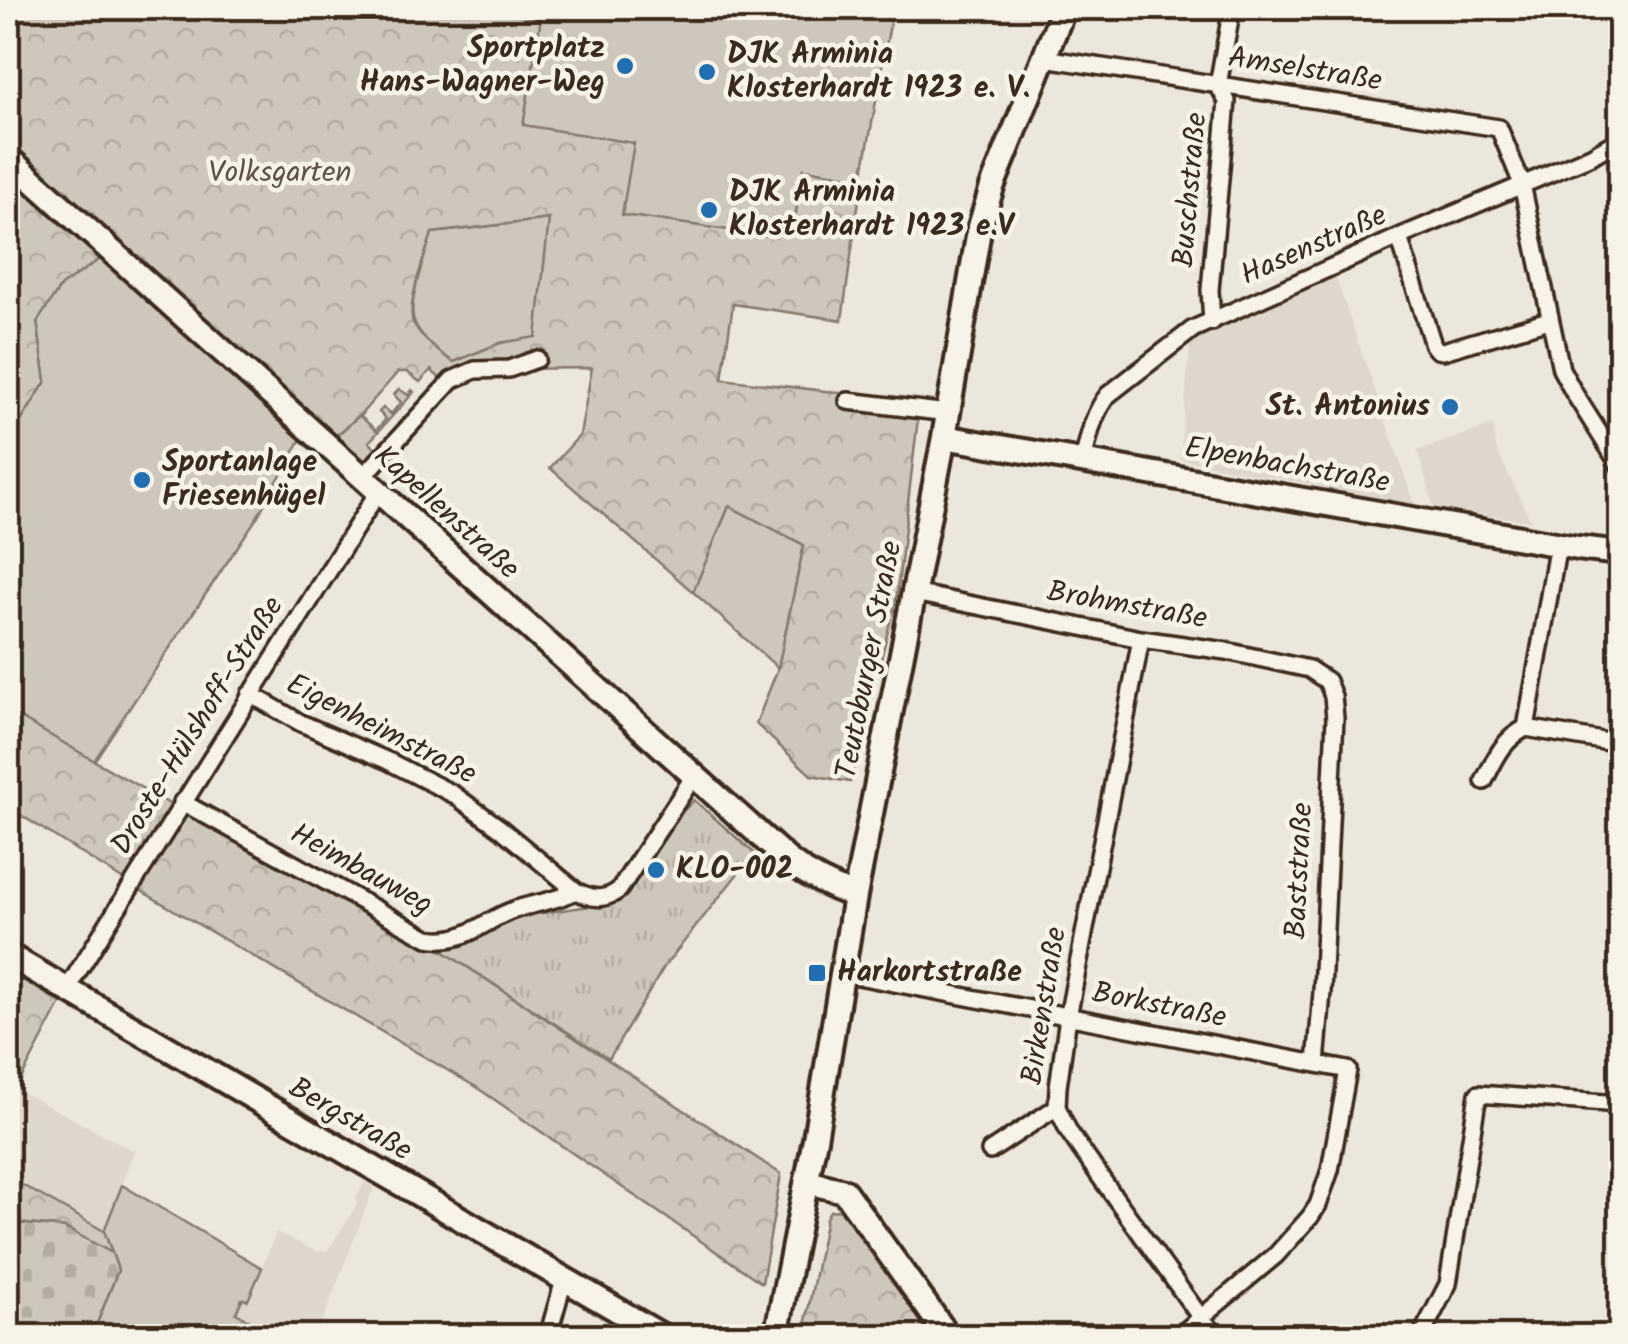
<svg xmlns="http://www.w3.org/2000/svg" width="1628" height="1344" font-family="Kalam,sans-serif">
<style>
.built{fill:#ddd7cc}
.grass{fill:#cec8bc;stroke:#84796d;stroke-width:2.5}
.forest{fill:url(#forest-crowns);stroke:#84796d;stroke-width:2.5;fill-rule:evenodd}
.cemetery{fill:url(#cemetery-stones);stroke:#84796d;stroke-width:2.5}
.park{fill:url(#park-tufts);stroke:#84796d;stroke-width:2.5}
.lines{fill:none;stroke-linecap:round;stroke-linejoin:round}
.street-casing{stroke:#3b2a1e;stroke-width:22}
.secondary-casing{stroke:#3b2a1e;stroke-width:30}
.street{stroke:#f7f3e8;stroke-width:15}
.secondary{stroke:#f7f3e8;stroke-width:22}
.poi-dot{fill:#1f6fb2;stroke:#f7f3e8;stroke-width:4}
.labels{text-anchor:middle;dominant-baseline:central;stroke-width:9;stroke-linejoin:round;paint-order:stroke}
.poi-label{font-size:30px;font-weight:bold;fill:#3b2a1e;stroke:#f7f3e8;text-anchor:start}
.street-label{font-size:30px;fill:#3b2a1e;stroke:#f7f3e8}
.park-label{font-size:30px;fill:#605246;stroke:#f7f3e8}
</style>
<defs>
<pattern id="forest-crowns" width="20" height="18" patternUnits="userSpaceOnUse" patternTransform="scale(2.5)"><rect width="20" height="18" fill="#cec8bc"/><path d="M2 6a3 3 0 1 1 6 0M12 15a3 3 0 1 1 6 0" fill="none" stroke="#b2aca1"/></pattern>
<pattern id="cemetery-stones" width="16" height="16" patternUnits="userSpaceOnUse" patternTransform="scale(2.5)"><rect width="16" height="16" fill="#cec8bc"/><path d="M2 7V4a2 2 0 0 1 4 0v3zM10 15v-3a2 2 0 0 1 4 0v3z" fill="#b2aca1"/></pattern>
<pattern id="park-tufts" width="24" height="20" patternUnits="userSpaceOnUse" patternTransform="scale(2.5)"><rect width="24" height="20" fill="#cec8bc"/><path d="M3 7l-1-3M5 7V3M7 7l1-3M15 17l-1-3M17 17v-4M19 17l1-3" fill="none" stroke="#b2aca1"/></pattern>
</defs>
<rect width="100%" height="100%" fill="#ece7dc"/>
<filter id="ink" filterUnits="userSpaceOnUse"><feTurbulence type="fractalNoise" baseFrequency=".01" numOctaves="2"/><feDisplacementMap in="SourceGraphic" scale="20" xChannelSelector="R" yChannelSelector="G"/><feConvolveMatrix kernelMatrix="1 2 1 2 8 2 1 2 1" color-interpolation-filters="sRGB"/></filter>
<g filter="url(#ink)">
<path class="built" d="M1334 273 1415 505 1180 459 1190 343Z
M1493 425 1497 451 1531 521 1435 509 1417 451Z
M16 1089 134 1151 104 1231 8 1177V1104Z
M365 1182 374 1187 317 1336H277L236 1314 242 1298 249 1300 276 1232 318 1252 328 1250 357 1205 355 1199Z"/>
<path class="grass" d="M489 8H893L862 178 804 169 794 223 777 237 621 215 523 125 540 19 489 11Z
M550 219 536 338 500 343 454 362C440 354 416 334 413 317 409 299 426 252 432 233Z
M107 254 306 430 256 519 94 761 8 711V442L46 381 37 322 60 286Z
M399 389 408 395 412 390 414 392 369 442 378 451 364 462 330 441 362 413 361 417 376 430 386 419 379 412 383 408 391 414 401 402 394 395Z
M729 506 804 545 778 668 693 592Z
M122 1185 262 1268 248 1300 242 1299 236 1313 277 1336H92L118 1270 104 1231Z"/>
<path class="forest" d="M8 8H462L541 18 523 125 634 143 622 215 776 237 781 221 794 223 804 169 862 178 842 320 733 304 722 379 920 402 897 595 850 782 811 775 756 724 778 668 804 545 729 506 693 592 550 468 580 435 592 368 509 369 455 383 450 388 431 370 420 382 407 372H398L362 413 330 441 107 254 61 286 37 322 46 381 8 442ZM549 219 536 337 500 343 454 362C440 354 420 337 413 322 406 304 426 253 432 233Z
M8 711 187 814H196L432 947 443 951 781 1174 762 1283 476 1087 138 889 8 807Z
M8 971 61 1003 8 1104Z
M8 1177 104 1231 112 1253 65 1228 8 1222Z
M838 1210 844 1214 897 1282 895 1284 918 1317 921 1316 936 1336H817L805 1326 826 1218 830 1211Z"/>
<path class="cemetery" d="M8 1222 65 1228 112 1253 118 1270 92 1336H8Z"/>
<path class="park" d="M694 800 754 853 664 967 609 1059 443 951 513 917 618 902 679 815Z"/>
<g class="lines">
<defs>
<path id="street" d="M1611 8 1620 33
M1044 58 1499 128 1522 184 1561 369 1574 393 1620 466
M1399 237 1433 345 1437 350 1443 351 1549 320
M1212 322 1210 290 1227 101 1218 85 1232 8
M848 401 948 413
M1083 461C1089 437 1092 415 1108 395L1193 329 1399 237 1591 156 1620 139
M362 478 452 380 475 370 509 369 537 359
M914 593 1141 639 1226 651 1309 669 1327 681 1333 696 1335 718 1322 992 1316 1064
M1141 639 1068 1017 1058 1087 1057 1107 1069 1132 1101 1178 1201 1318 1217 1336
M250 694 301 723 388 761 453 794 500 828 576 891C592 899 604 901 619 890L694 776
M1526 728 1558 544
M1484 781C1495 759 1503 739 1526 728L1620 744
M182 802 428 938C466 945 483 920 516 909 536 903 556 901 576 891
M842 973 1348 1070 1330 1170 1318 1205 1310 1217 1276 1255 1179 1336
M67 989 378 492
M990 1151 1057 1107
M548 1336 564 1280
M1421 1336 1448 1284 1478 1094 1620 1104"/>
<path id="secondary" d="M8 158 789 861C810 877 830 887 855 896
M944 437 1578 548 1620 553
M8 955 662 1336
M807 1182 844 1191 948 1336
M776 1336 815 1139 855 896 944 437 979 230 992 187 1064 8"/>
</defs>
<use href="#street" class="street-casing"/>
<use href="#secondary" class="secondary-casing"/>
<use href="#street" class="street"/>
<use href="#secondary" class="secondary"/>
</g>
</g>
<g class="poi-dot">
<circle cx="625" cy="66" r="10"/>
<circle cx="707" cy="72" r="10"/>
<circle cx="709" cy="210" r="10"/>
<circle cx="1450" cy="407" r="10"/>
<circle cx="142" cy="480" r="10"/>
<circle cx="656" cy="870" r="10"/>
<rect x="807" y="963" width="20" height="20" rx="5"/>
</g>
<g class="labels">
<g class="poi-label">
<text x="605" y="49" text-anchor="end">Sportplatz<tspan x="605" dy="34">Hans-Wagner-Weg</tspan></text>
<text x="727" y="55">DJK Arminia<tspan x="727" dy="34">Klosterhardt 1923 e. V.</tspan></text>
<text x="729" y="193">DJK Arminia<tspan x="729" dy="34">Klosterhardt 1923 e.V</tspan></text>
<text x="1430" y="407" text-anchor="end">St. Antonius</text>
<text x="162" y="463">Sportanlage<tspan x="162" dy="34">Friesenhügel</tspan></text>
<text x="676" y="870">KLO-002</text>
<text x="837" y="973">Harkortstraße</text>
</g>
<g class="street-label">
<text transform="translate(1305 70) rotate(9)">Amselstraße</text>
<text transform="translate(1191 190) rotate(-85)">Buschstraße</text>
<text transform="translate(1314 246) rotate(-24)">Hasenstraße</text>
<text transform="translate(1287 466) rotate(10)">Elpenbachstraße</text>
<text transform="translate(446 513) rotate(42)">Kapellenstraße</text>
<text transform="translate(1127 606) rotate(10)">Brohmstraße</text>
<text transform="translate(870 660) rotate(-79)">Teutoburger Straße</text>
<text transform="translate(198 726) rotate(-58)">Droste-Hülshoff-Straße</text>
<text transform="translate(381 730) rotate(27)">Eigenheimstraße</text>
<text transform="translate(361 870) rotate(29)">Heimbauweg</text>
<text transform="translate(1300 871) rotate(-87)">Baststraße</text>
<text transform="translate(1045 1006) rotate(-81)">Birkenstraße</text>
<text transform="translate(1159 1006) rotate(11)">Borkstraße</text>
<text transform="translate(350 1120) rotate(30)">Bergstraße</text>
</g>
<g class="park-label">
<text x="280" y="173">Volksgarten</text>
</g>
</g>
<rect width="1628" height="1344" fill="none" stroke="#f7f3e8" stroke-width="40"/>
<rect x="20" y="20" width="1588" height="1304" fill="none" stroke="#3b2a1e" stroke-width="4" filter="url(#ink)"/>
</svg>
